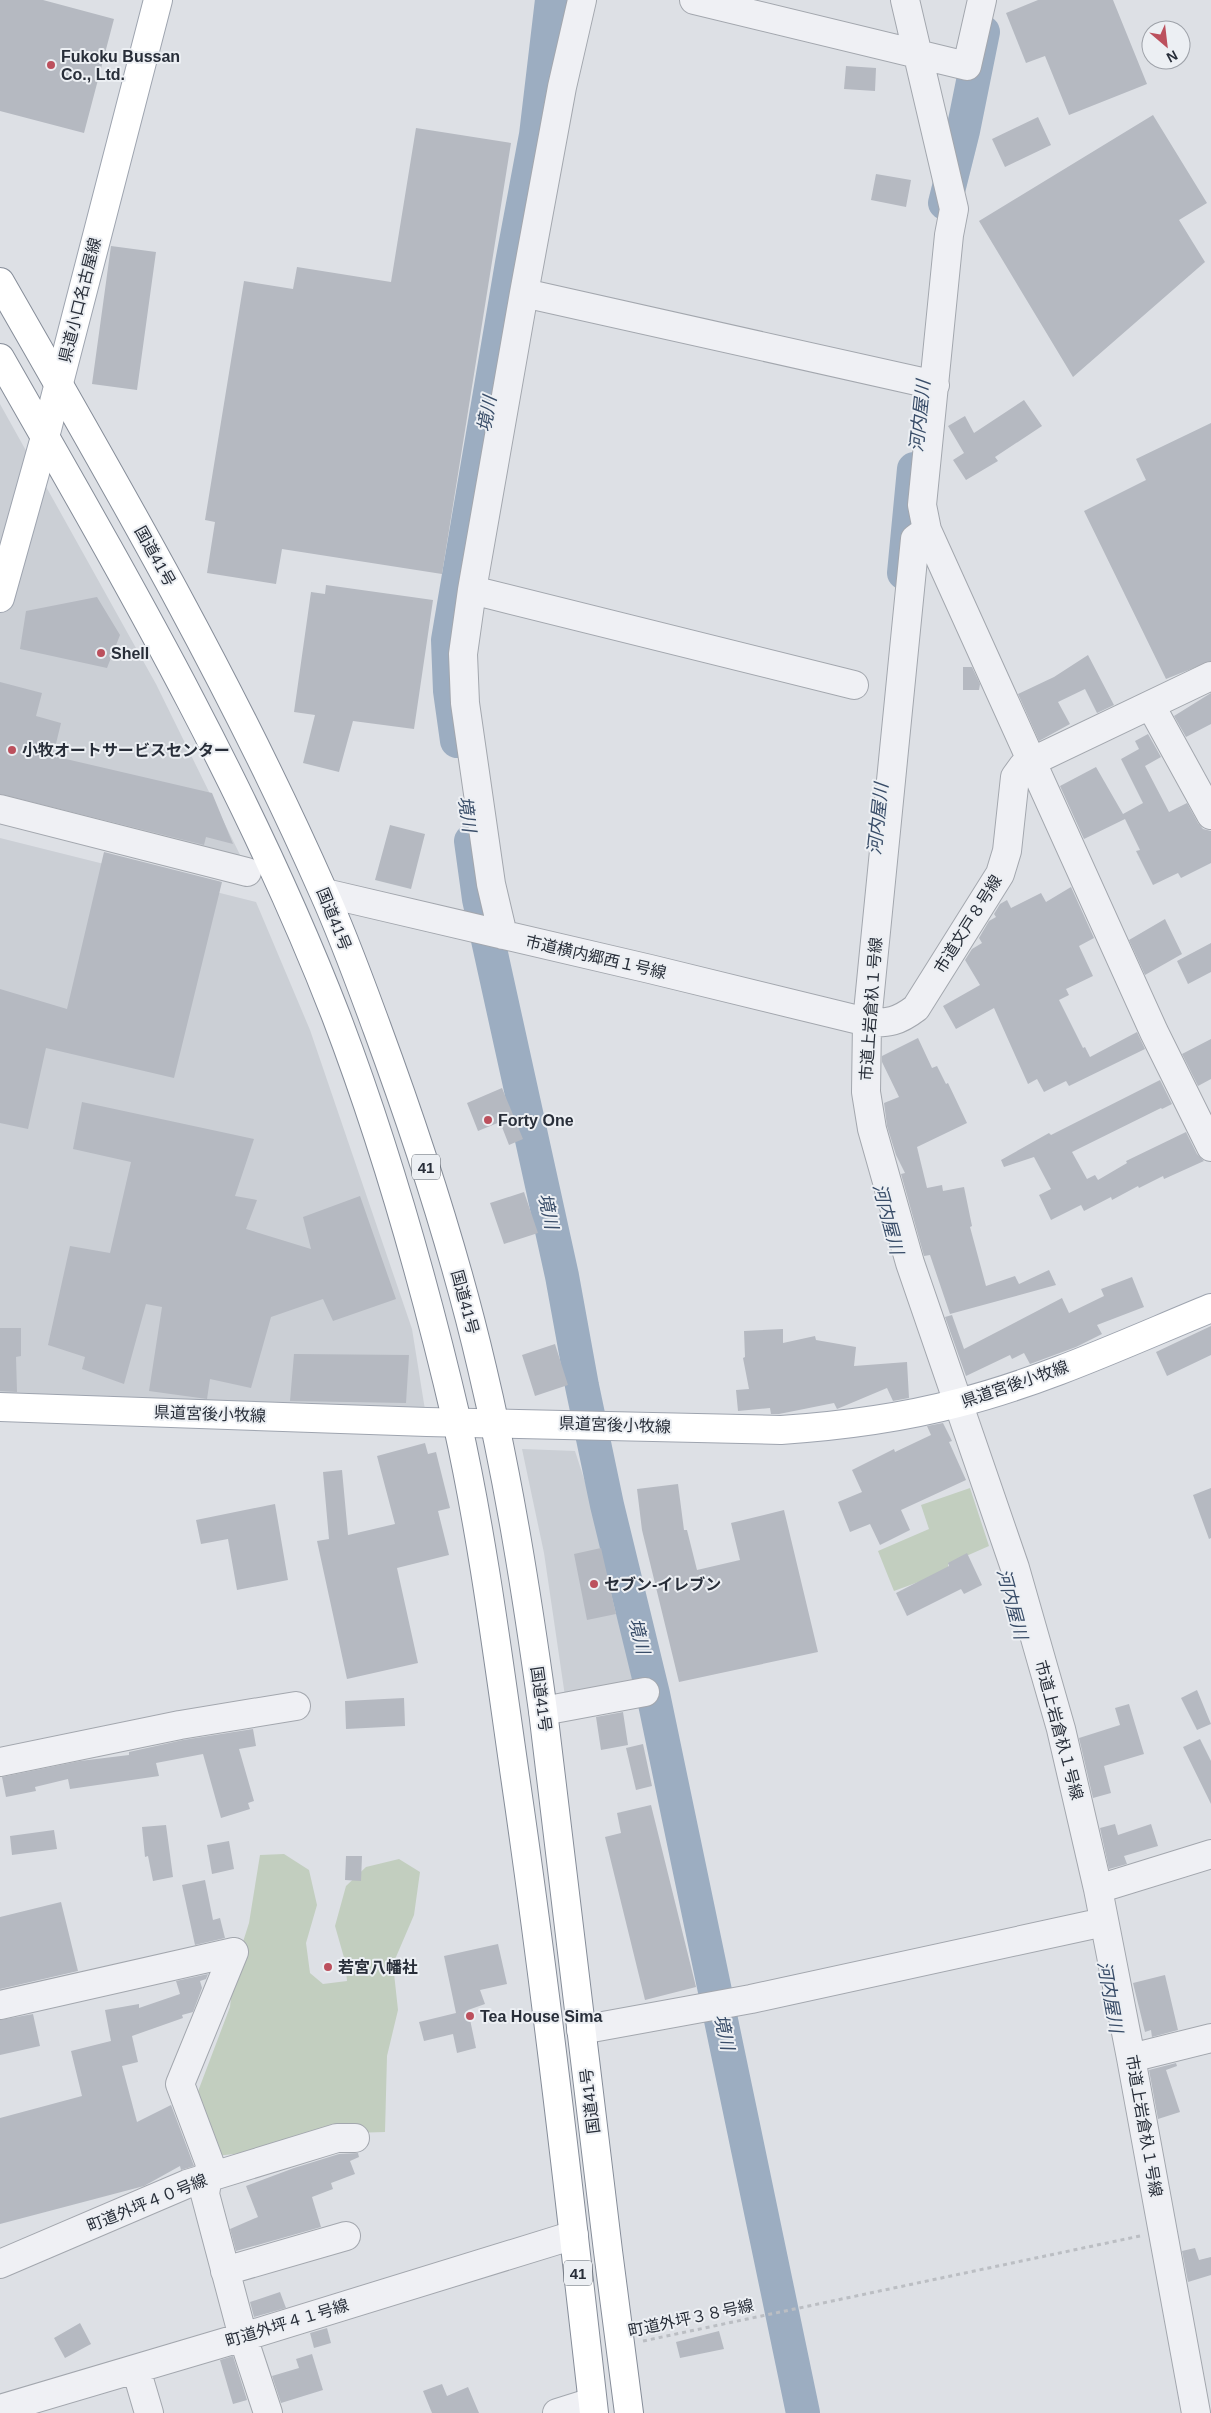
<svg xmlns="http://www.w3.org/2000/svg" width="1211" height="2413" font-family="Helvetica,'Noto Sans JP',sans-serif">
<style>
.built{fill:#cbcfd5}
.green{fill:#c2cebf}
.lines{fill:none;stroke-linecap:round;stroke-linejoin:round}
.river{stroke:#9cadc1;stroke-width:34}
.building{fill:#b5b9c1}
.minor-casing{stroke:#a3a7ae;stroke-width:30}
.major-casing{stroke:#9ea4af;stroke-width:30}
.highway-casing{stroke:#868d99;stroke-width:30}
.path{stroke:#bbbec3;stroke-width:3;stroke-dasharray:4 4;stroke-linecap:butt}
.minor{stroke:#eff0f4;stroke-width:28}
.major{stroke:#fff;stroke-width:28}
.highway{stroke:#fff;stroke-width:28}
.poi-dot{fill:#bc505d;stroke:#eceff3;stroke-width:2}
.labels{text-anchor:middle;dominant-baseline:central;stroke-width:4;stroke-linejoin:round;paint-order:stroke}
.shield{fill:#eceff3;stroke:#636871;stroke-width:1}
.shield-label{font-size:15px;font-weight:bold;fill:#282e39}
.poi-label{font-size:16px;font-weight:bold;fill:#282e39;stroke:#eceff3;text-anchor:start}
.street-label{font-size:16px;fill:#282e39;stroke:#eceff3}
.water-label{font-size:18px;font-style:italic;fill:#384c68;stroke:#eceff3}
</style>
<rect width="100%" height="100%" fill="#dde0e5"/>
<path class="built" d="M0 404 156 684 245 865 0 803Z
M0 838 256 902 310 1030 412 1329 426 1416 0 1401Z
M522 1449 575 1451 608 1553 634 1688 566 1703 544 1553Z"/>
<path class="green" d="M970 1488 989 1546 948 1564V1571L894 1591 878 1551 929 1529 921 1505Z
M284 1854 309 1870 317 1905 306 1943 310 1973 323 1984 347 1981 345 1961 335 1926 346 1886 366 1867 399 1859 420 1872 414 1915 393 1964 398 2010 387 2056 385 2132C328 2132 272 2151 215 2156L197 2094 230 2007 234 1970 249 1923 260 1855Z"/>
<g class="lines">
<path class="river" d="M945 203 963 131 983 32
M904 573 914 469
M457 741 450 691 448 640 512 263 536 135 552 0
M471 841 479 899 562 1276 582 1386 607 1505 653 1694 803 2413"/>
</g>
<path class="building" d="M0 0H43L114 19 84 133 0 111Z
M1038 0H1113L1147 84 1069 115 1045 56 1026 63 1006 13Z
M846 66 876 68 875 91 844 89Z
M1153 115 1207 203 1179 220 1205 262 1073 377 979 221Z
M1038 117 1051 145 1005 167 992 139Z
M416 128 511 143 442 574 282 549 276 584 207 573 215 522 205 520 244 281 293 289 297 267 391 282Z
M876 174 911 180 906 207 871 200Z
M111 246 156 252 137 390 92 384Z
M1024 400 1042 426 995 457 998 461 966 480 953 460 964 453 948 426 965 416 974 433Z
M1211 423V661L1166 679 1084 511 1146 480 1136 459Z
M326 585 433 600 414 729 353 721 339 772 303 763 315 715 294 712 311 592 325 594Z
M97 597 120 635 107 668 20 649 26 611Z
M1088 655 1114 705 1097 713 1085 689 1058 702 1070 724 1039 741 1018 694 1054 677Z
M963 667H972L980 684 979 690H963Z
M0 682 42 693 36 716 61 723 53 756 212 793 233 844 206 837 204 845 0 794Z
M1211 693V724L1186 737 1174 716Z
M1148 734 1161 757 1145 766 1169 812 1187 803 1198 823 1203 829 1211 831V863L1181 878 1178 873 1153 885 1136 851 1140 850 1125 819 1084 839 1060 786 1096 767 1123 814 1143 803 1121 759 1139 749 1135 741Z
M390 825 425 834 411 889 375 880Z
M104 852 222 882 174 1078 46 1048 28 1129 0 1123V989L67 1009Z
M1071 887 1094 938 1079 946 1093 976 1066 989 1069 995 1059 1000 1083 1048 1085 1047 1090 1057 1137 1032 1145 1049 1069 1086 1066 1081 1044 1092 1037 1079 1028 1084 994 1008 956 1029 943 1006 980 985 965 960 972 949 982 943 979 938 989 921 996 917 994 914 1000 904 1007 900 1011 908 1041 893 1046 902Z
M1165 919 1182 954 1145 975 1129 940Z
M1211 943V972L1188 984 1177 961Z
M918 1038 932 1068 937 1066 946 1084 948 1083 967 1123 917 1147 927 1188 942 1185 943 1191 964 1187 972 1226 970 1227 986 1286 1015 1276 1019 1284 1049 1270 1056 1285 950 1314 930 1255 924 1256 901 1174 905 1173 896 1155 887 1126 884 1103 899 1097 882 1062V1056Z
M1211 1039V1079L1198 1086 1182 1054Z
M1160 1080 1172 1104 1162 1109 1161 1108 1072 1152 1087 1179 1095 1175 1098 1180 1127 1163 1126 1161 1186 1132 1197 1154 1204 1161 1164 1179 1163 1176 1139 1188 1138 1186 1112 1200 1111 1197 1084 1211 1081 1205 1051 1220 1039 1195 1051 1189 1034 1157 1004 1167 1001 1160 1049 1133 1051 1135Z
M502 1088 523 1139 509 1145 500 1122 478 1131 467 1103Z
M82 1102 254 1139 235 1196 257 1200 246 1229 311 1249 303 1217 360 1196 396 1299 333 1321 323 1299 271 1317 251 1388 210 1379 207 1399 149 1391 162 1307 146 1304 124 1384 82 1369 85 1357 48 1345 70 1246 110 1253 131 1162 73 1149Z
M524 1192 538 1233 504 1244 490 1203Z
M1132 1277 1144 1307 1097 1325 1102 1334 1076 1347 1030 1364 1024 1353 1012 1359 1010 1355 966 1376 945 1317 952 1315 964 1349 1062 1298 1069 1313 1104 1296 1101 1289Z
M1211 1326V1355L1167 1376 1156 1352Z
M0 1328H21V1356L16 1357 17 1392 0 1391Z
M783 1329V1343L815 1336 816 1340 856 1347 854 1366 907 1362 909 1398 893 1401 887 1388 837 1409 834 1403 779 1414H771L770 1408 738 1411 736 1390 749 1389 743 1358 745 1357 744 1331Z
M555 1344 568 1385 535 1396 522 1355Z
M294 1354 409 1355 406 1403 290 1401Z
M943 1423 952 1441 949 1442 966 1480 901 1510 910 1530 880 1545 870 1524 850 1532 838 1502 862 1492 852 1470 894 1449 895 1452 931 1435 927 1426Z
M425 1443 428 1454 436 1452 450 1508 438 1511 449 1555 397 1568 418 1663 347 1679 317 1541 329 1539 323 1472 342 1470 348 1535 395 1524 377 1456Z
M678 1484 684 1530H687L697 1570 740 1560 731 1523 784 1510 818 1652 679 1682 642 1530 637 1489Z
M1211 1488V1538L1209 1539 1193 1495Z
M275 1504 288 1580 237 1590 228 1539 201 1544 196 1520Z
M601 1548 616 1614 587 1620 574 1554Z
M967 1553 982 1585 964 1594 961 1589 907 1616 896 1593 949 1566 948 1563Z
M1197 1690 1211 1724 1197 1730 1181 1698Z
M404 1698 405 1726 346 1729 345 1701Z
M1129 1704 1144 1754 1104 1766 1111 1793 1093 1798 1079 1738 1120 1725 1115 1708Z
M623 1712 628 1745 601 1750 596 1717Z
M253 1729 256 1746 239 1749 254 1801 248 1803 250 1809 221 1818 203 1754 156 1763 159 1776 70 1789 68 1779 35 1787 36 1791 6 1797 2 1777 80 1761 129 1755V1752L183 1740Z
M1200 1739 1211 1761V1804L1183 1747Z
M643 1744 652 1786 636 1790 626 1748Z
M651 1805 696 1987 645 2000 605 1837 621 1833 617 1813Z
M1115 1824 1118 1835 1151 1824 1158 1846 1124 1856 1127 1864 1109 1869 1100 1828Z
M166 1825 173 1877 153 1881 148 1856 145 1857 142 1827Z
M54 1830 57 1849 12 1855 10 1836Z
M229 1841 234 1869 212 1874 207 1845Z
M346 1856H362L361 1881 345 1880Z
M205 1880 213 1920 220 1918 225 1938 195 1945 182 1885Z
M61 1902 78 1971 0 1989V1917Z
M498 1944 507 1984 480 1990 485 2004 468 2010 476 2048 457 2053 453 2034 424 2041 419 2022 456 2013 444 1956Z
M208 1974 206 1979 200 1981 202 1988 193 2012 182 2015 183 2018 132 2036 138 2062 122 2066 137 2122 171 2105 194 2166 181 2170 180 2166 144 2186 0 2224V2118L82 2096 71 2051 111 2041 105 2010 139 2004V2008L180 1994 176 1981Z
M1165 1975 1178 2030 1152 2037 1151 2030 1145 2032 1133 1983Z
M33 2014 40 2046 0 2055V2020Z
M1176 2063 1177 2066 1166 2070 1180 2112 1158 2119 1149 2070Z
M358 2153 359 2157 350 2161 355 2174 331 2183 333 2189 312 2197 321 2227 236 2251 230 2229 258 2217 246 2186 294 2168 339 2154Z
M1195 2248 1199 2260 1211 2257V2275L1188 2282 1182 2251Z
M280 2292 286 2308 254 2317 250 2302Z
M80 2323 91 2344 65 2358 54 2338Z
M327 2328 331 2343 314 2348 310 2333Z
M719 2331 724 2349 680 2358 676 2342Z
M312 2354 323 2390 281 2403 272 2376 299 2368 296 2359Z
M233 2356 247 2400 233 2404 220 2360Z
M442 2384 447 2396 468 2387 479 2413H432L423 2391Z"/>
<g class="lines">
<defs>
<path id="minor" d="M694 0 967 66 982 0
M905 0 954 209 949 235 922 505 927 530 1154 1032 1211 1147
M524 293 935 385
M927 530 915 539 867 1022 866 1092 872 1129 910 1263 1015 1568 1061 1729 1098 1889 1131 2058 1196 2413
M472 590 854 685
M1151 706 1211 815
M0 809 247 872
M325 893 650 969 867 1022C888 1024 899 1021 916 1008L1000 874 1007 851 1015 777 1023 766 1033 761 1211 676
M503 935 491 884 465 703 463 654 472 590 524 293 562 87 582 0
M543 1711 645 1692
M0 1762 180 1725 296 1706
M1098 1889 1211 1854
M234 1952 180 2084 210 2164 205 2194 243 2337 268 2413
M0 2005 234 1952
M581 2030 751 1999 1104 1922
M1131 2058 1211 2038
M0 2264 187 2184 337 2138H355
M225 2271 346 2236
M136 2369 149 2413
M0 2409 243 2337 574 2235
M557 2413 592 2402"/>
<path id="major" d="M0 598 45 437 158 0
M0 1407 427 1422 781 1430C840 1426 901 1418 958 1403 1045 1381 1128 1342 1211 1308"/>
<path id="highway" d="M0 282C114 481 230 680 323 891 343 935 360 982 377 1028 418 1139 455 1252 482 1368 509 1481 527 1596 543 1711L608 2251 629 2413
M0 358C122 572 247 786 336 1016 386 1147 425 1285 457 1422 483 1539 498 1658 515 1776 546 1988 570 2200 594 2413"/>
</defs>
<use href="#minor" class="minor-casing"/>
<use href="#major" class="major-casing"/>
<use href="#highway" class="highway-casing"/>
<path class="path" d="M643 2341 1140 2236"/>
<use href="#minor" class="minor"/>
<use href="#major" class="major"/>
<use href="#highway" class="highway"/>
</g>
<g class="poi-dot">
<circle cx="51" cy="65" r="5"/>
<circle cx="101" cy="653" r="5"/>
<circle cx="12" cy="750" r="5"/>
<circle cx="488" cy="1120" r="5"/>
<circle cx="594" cy="1584" r="5"/>
<circle cx="328" cy="1967" r="5"/>
<circle cx="470" cy="2016" r="5"/>
</g>
<g class="labels">
<g class="shield">
<rect x="412" y="1154.5" width="28" height="25" rx="4"/>
<rect x="564" y="2260.5" width="28" height="25" rx="4"/>
</g>
<g class="shield-label">
<text x="426" y="1167">41</text>
<text x="578" y="2273">41</text>
</g>
<g class="poi-label">
<text x="61" y="56">Fukoku Bussan<tspan x="61" dy="18">Co., Ltd.</tspan></text>
<text x="111" y="653">Shell</text>
<text x="22" y="750">小牧オートサービスセンター</text>
<text x="498" y="1120">Forty One</text>
<text x="604" y="1584">セブン-イレブン</text>
<text x="338" y="1967">若宮八幡社</text>
<text x="480" y="2016">Tea House Sima</text>
</g>
<g class="street-label">
<text transform="translate(80 300) rotate(-76)">県道小口名古屋線</text>
<text transform="translate(155 556) rotate(61)">国道41号</text>
<text transform="translate(334 919) rotate(68)">国道41号</text>
<text transform="translate(968 924) rotate(-58)">市道文戸８号線</text>
<text transform="translate(596 957) rotate(13)">市道横内郷西１号線</text>
<text transform="translate(871 1009) rotate(-86)">市道上岩倉杁１号線</text>
<text transform="translate(465 1302) rotate(75)">国道41号</text>
<text transform="translate(1015 1384) rotate(-19)">県道宮後小牧線</text>
<text transform="translate(210 1414) rotate(2)">県道宮後小牧線</text>
<text transform="translate(615 1425) rotate(2)">県道宮後小牧線</text>
<text transform="translate(541 1699) rotate(82)">国道41号</text>
<text transform="translate(1059 1730) rotate(75)">市道上岩倉杁１号線</text>
<text transform="translate(590 2101) rotate(-97)">国道41号</text>
<text transform="translate(1144 2126) rotate(80)">市道上岩倉杁１号線</text>
<text transform="translate(147 2203) rotate(-22)">町道外坪４０号線</text>
<text transform="translate(691 2318) rotate(-12)">町道外坪３８号線</text>
<text transform="translate(287 2323) rotate(-17)">町道外坪４１号線</text>
</g>
<g class="water-label">
<text transform="translate(487 414) rotate(-80)">境川</text>
<text transform="translate(920 416) rotate(-84)">河内屋川</text>
<text transform="translate(467 814) rotate(82)">境川</text>
<text transform="translate(878 819) rotate(-84)">河内屋川</text>
<text transform="translate(548 1211) rotate(78)">境川</text>
<text transform="translate(888 1219) rotate(75)">河内屋川</text>
<text transform="translate(1012 1604) rotate(75)">河内屋川</text>
<text transform="translate(639 1636) rotate(76)">境川</text>
<text transform="translate(1110 1997) rotate(80)">河内屋川</text>
<text transform="translate(724 2032) rotate(78)">境川</text>
</g>
</g>
<g transform="translate(1166 45) rotate(152)"><circle r="24" fill="#eceff3" stroke="#9ea2a9"/>
<path d="M0-4L9 19L0 12L-9 19Z" fill="#bc505d"/>
<text y="-8" font-size="14" font-weight="bold" text-anchor="middle" fill="#282e39">N</text>
</g>
</svg>
